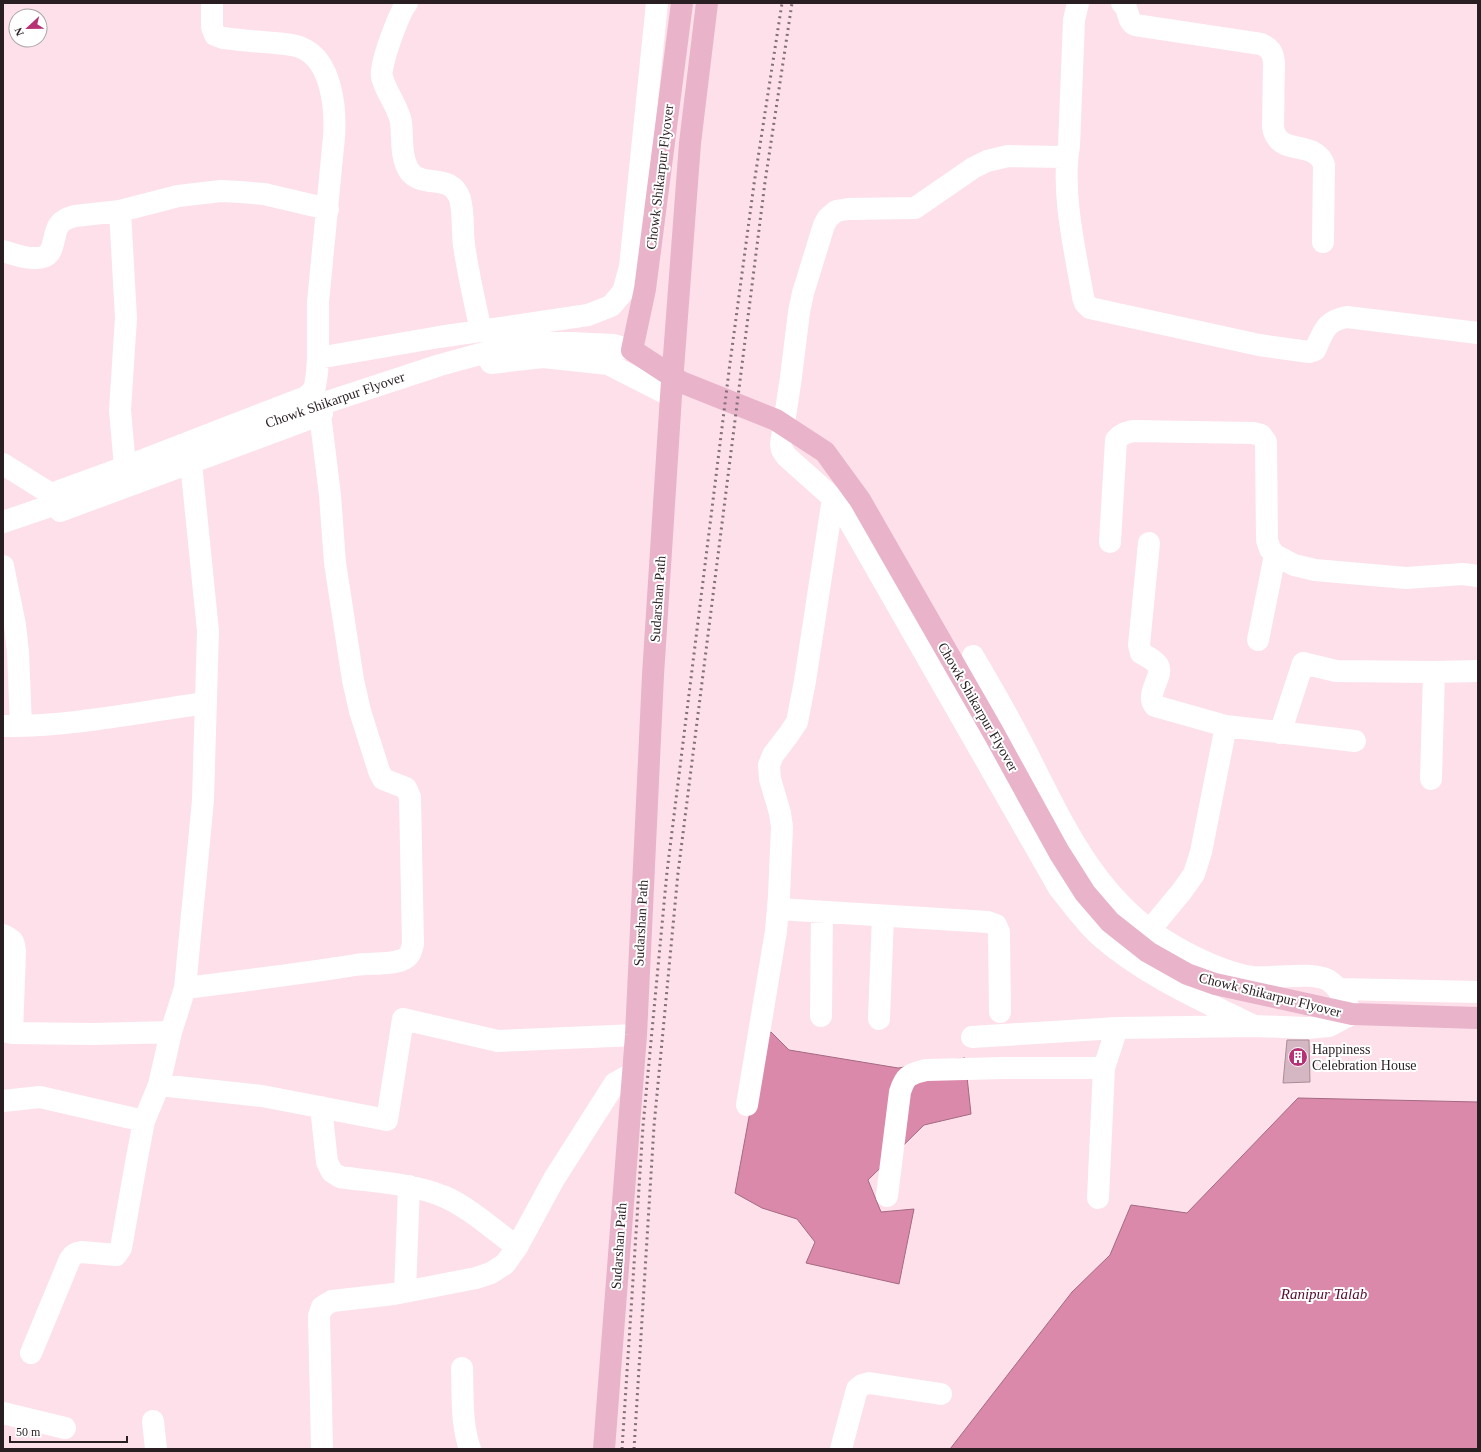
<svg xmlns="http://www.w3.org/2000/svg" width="1481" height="1452" font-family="Georgia,serif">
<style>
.water{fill:#da89aa;stroke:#a56981}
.building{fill:#d4b7c2;stroke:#a78c96}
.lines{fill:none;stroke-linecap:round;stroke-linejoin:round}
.minor{stroke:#fff;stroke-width:22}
.major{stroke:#e9b3ca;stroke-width:22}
.rail{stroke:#847178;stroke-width:3;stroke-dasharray:2 4;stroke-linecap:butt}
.labels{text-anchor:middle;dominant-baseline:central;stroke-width:4;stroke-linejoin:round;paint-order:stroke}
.street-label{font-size:14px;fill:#291e22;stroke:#fff}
.poi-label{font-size:14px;fill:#291e22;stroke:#fff;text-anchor:start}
.water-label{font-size:15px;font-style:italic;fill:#550d33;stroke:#fff}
</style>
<rect width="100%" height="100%" fill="#fde0ea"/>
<path class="water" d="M771 1032 789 1050 898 1068 965 1058 971 1114 924 1125 868 1180 881 1212 914 1209 899 1284 806 1263 815 1242 797 1219 762 1208 735 1193 764 1036Z
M1298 1098 1478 1102V1449H950L1072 1292 1110 1255 1131 1205 1187 1213Z"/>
<path class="building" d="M1287 1040H1309L1310 1082 1283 1083Z"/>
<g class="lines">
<path class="minor" d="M407 3C399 13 379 66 382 77 386 93 398 106 401 122 403 138 400 158 410 172 424 189 451 172 460 199 464 214 462 230 464 245 468 274 475 303 481 331
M1078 3 1074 20 1069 146C1061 193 1075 250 1083 297L1085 303 1090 308 1259 345 1309 352 1315 350C1324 331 1325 321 1347 317L1478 333
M1122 3C1130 9 1126 20 1135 25L1261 44C1270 48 1273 52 1274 63L1273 127C1278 158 1315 138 1324 165L1323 242
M1067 157 1008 156 987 161 973 168 915 208 848 209 836 211 828 218 824 225 803 293 799 312 791 377 781 444 782 450 786 456 833 498 844 512 1059 888C1072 904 1085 923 1101 937 1146 976 1201 1000 1254 1026
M120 211 126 318 120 410 125 467
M3 251C14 254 25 259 37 258 57 258 51 237 59 225 63 219 69 218 75 216L120 211 178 196 221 191 240 192 264 194 328 209
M318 358 439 337 588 315 611 306 623 292 630 267 657 3
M491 363 543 357 608 364 671 396
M300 411 440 365 528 341 614 345 632 350
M3 464 51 494
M51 494 125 467 306 397 312 392 315 386 317 373 318 358V302L334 137C336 109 332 61 302 48 294 44 284 44 275 43 258 42 241 40 223 38L215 35 212 27V3
M60 511 322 414
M3 522 47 507 73 496
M1110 542 1116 440C1121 434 1125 433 1133 431L1253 433 1261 435 1266 442 1267 540 1270 549 1275 555 1294 565 1315 570 1406 578 1463 574 1478 576
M1149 543 1139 645 1141 653C1146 656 1153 659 1157 664 1166 674 1144 694 1155 706L1226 726 1355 741
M3 566 15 625 18 652 21 726
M1258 640 1275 555
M3 726C69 727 140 712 206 703
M1280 733 1303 663 1336 671 1434 672 1478 671
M1431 779 1434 672
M778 909 988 922 996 925 999 932 1000 1012
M1149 931 1182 891 1194 874 1201 852 1226 726
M3 935C13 940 14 940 15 952L12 1033
M185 988C242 981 299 974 356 965 369 963 390 965 402 960 410 957 411 952 413 944L410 797 406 788 388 781 383 779 379 771 360 711 353 680 335 563 330 495 320 414
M1338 989 1478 992
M821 1016 822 912
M879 1019 883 916
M3 1031 12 1033 92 1034 171 1032
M972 1037 1117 1028 1254 1026 1307 1028 1329 1026 1352 1014C1346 1003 1340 987 1328 980 1311 971 1273 979 1252 977 1229 974 1194 958 1174 946 1097 902 1064 826 1026 751 1010 719 991 687 973 656
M159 1085 262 1096 387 1120 403 1019 498 1041 636 1035
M3 1101 40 1097 144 1121 159 1085 171 1032 185 988 203 800 208 631 191 463
M747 1105 776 931 779 896 782 827 780 813 770 779 769 765 773 755 789 734 797 722 805 681 833 498
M321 1107 327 1162 332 1172 340 1177C375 1182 412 1183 445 1197 470 1208 495 1231 517 1247
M887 1196 900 1092C905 1076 909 1074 926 1070L1004 1068H1104
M1098 1198 1104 1068 1117 1028
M405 1292 409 1186
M31 1353 70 1259C73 1255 75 1253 81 1252L116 1255 121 1248 136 1163 144 1121
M462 1368C463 1395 461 1424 470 1449
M3 1413 65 1428
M153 1421 156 1449
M322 1449 319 1316 322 1307 332 1301 394 1294 476 1278 491 1273 505 1264 517 1247 554 1179 615 1083 633 1073
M841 1449 857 1389 862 1385 869 1383 941 1394"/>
<path class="major" d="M682 3 645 289 632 350 681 382 776 420 825 452 860 500 993 732 1059 852 1085 893 1110 922 1148 952 1187 974 1215 984 1352 1014 1478 1018
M604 1449 636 1035 653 675 671 396 690 143 707 3"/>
<path class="rail" d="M622 1449 643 1126 667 872 730 363 754 184 782 3
M634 1449 654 1126 678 873 765 182 792 3"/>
</g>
<defs>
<symbol id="building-disc" viewBox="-11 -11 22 22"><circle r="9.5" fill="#b73175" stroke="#fff"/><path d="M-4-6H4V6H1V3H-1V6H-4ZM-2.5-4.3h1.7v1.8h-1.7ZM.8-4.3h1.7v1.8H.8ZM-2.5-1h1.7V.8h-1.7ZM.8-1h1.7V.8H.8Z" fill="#fff"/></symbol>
</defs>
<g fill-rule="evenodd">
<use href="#building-disc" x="1287" y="1046" width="22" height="22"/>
</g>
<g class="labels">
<g class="street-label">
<text transform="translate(660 177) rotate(-83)">Chowk Shikarpur Flyover</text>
<text transform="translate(335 400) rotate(-19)">Chowk Shikarpur Flyover</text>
<text transform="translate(658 599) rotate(-86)">Sudarshan Path</text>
<text transform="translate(978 707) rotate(60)">Chowk Shikarpur Flyover</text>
<text transform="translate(641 923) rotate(-87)">Sudarshan Path</text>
<text transform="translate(1270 995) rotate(14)">Chowk Shikarpur Flyover</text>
<text transform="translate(619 1246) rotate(-86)">Sudarshan Path</text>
</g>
<g class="poi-label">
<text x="1312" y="1049">Happiness<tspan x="1312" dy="16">Celebration House</tspan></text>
</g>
<g class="water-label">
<text x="1324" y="1294">Ranipur Talab</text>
</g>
</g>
<rect width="1481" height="1452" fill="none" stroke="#291e22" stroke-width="8"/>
<g transform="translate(28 28) rotate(248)"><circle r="19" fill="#ffffff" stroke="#a9a5a7"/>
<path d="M0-3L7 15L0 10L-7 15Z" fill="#b73175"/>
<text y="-6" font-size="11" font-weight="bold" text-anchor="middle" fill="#291e22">N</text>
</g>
<path d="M10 1436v6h117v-6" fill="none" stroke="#291e22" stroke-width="2"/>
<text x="16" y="1436" font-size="12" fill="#291e22" stroke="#ffffff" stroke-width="3" paint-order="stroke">50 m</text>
</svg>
